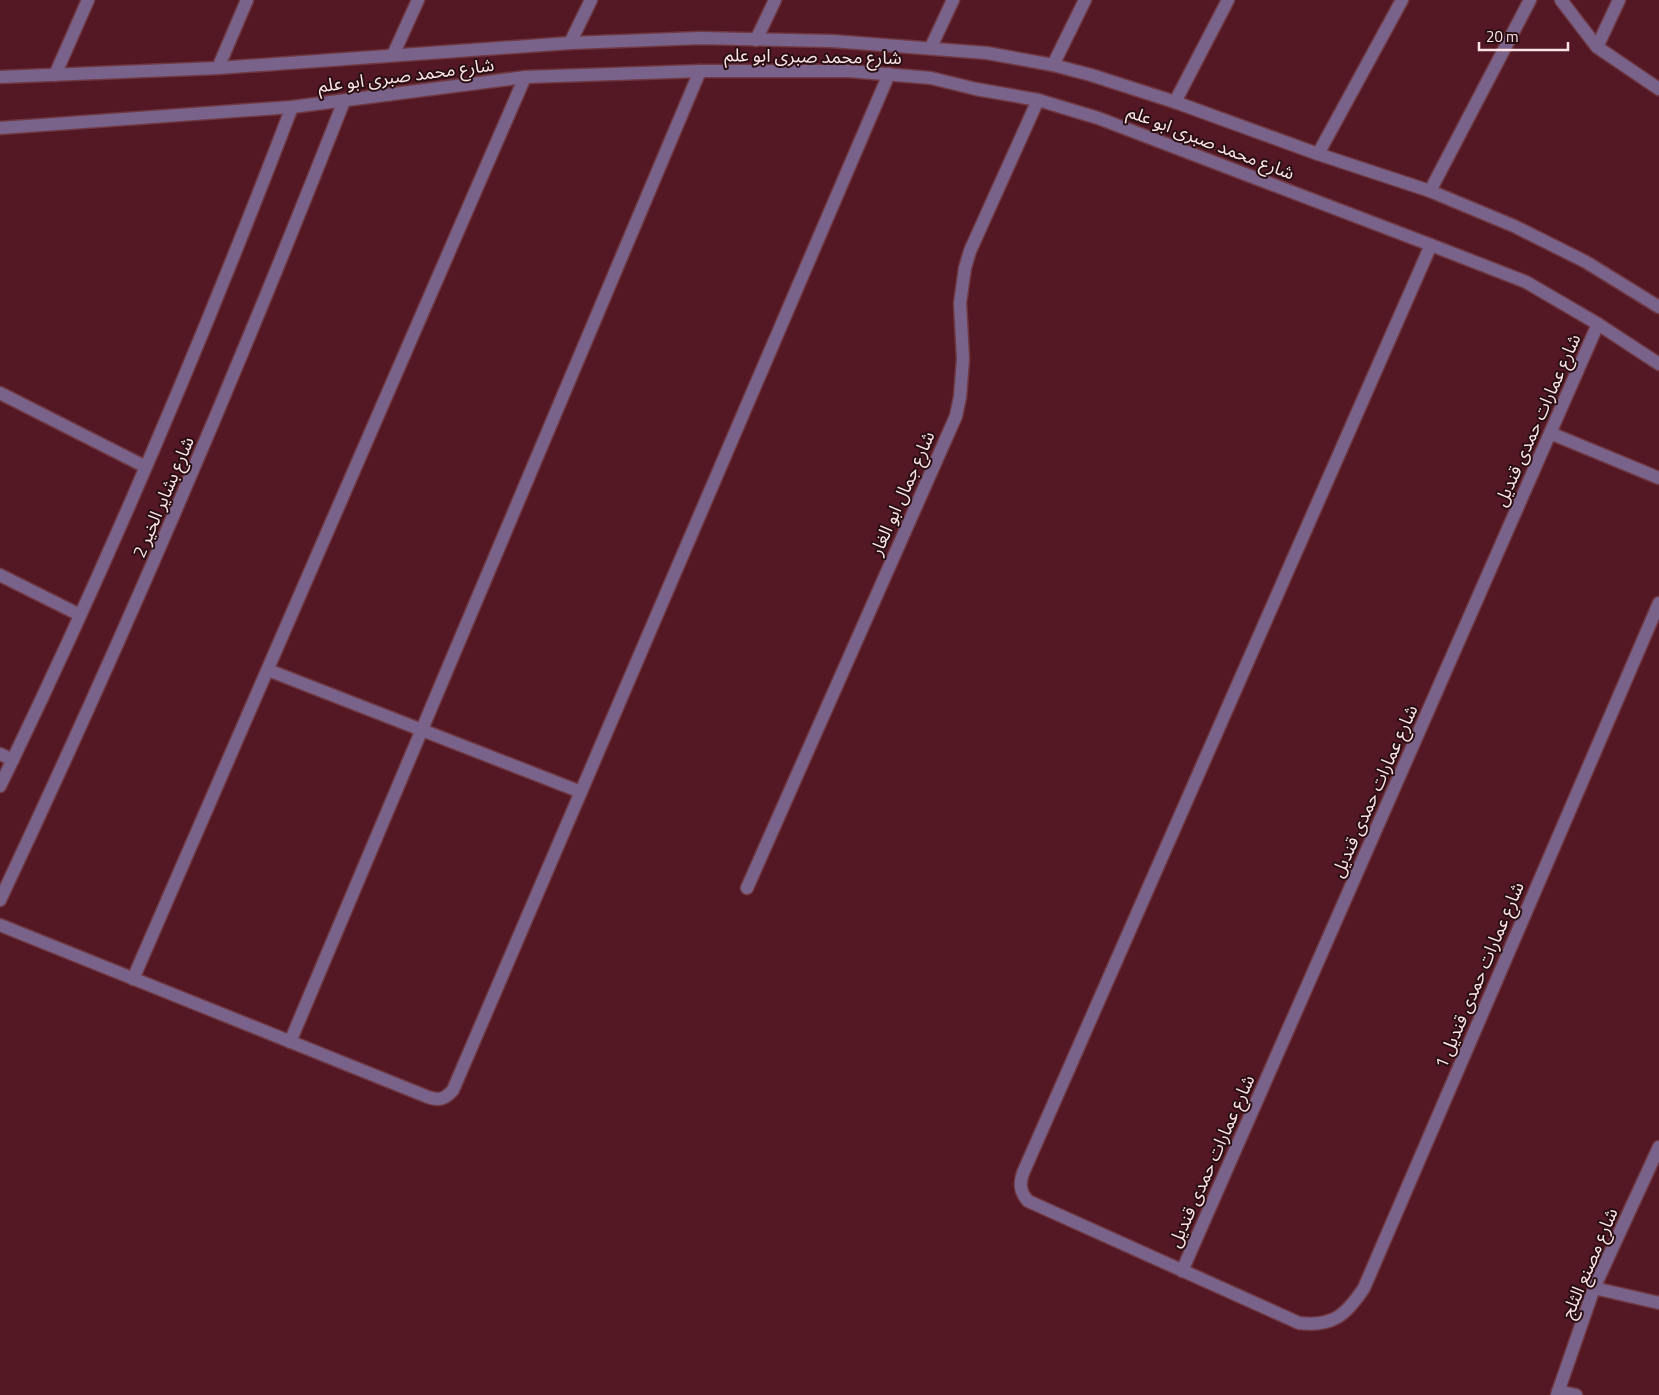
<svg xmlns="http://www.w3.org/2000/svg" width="1659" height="1395" font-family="'Titillium Web','Noto Sans Arabic',sans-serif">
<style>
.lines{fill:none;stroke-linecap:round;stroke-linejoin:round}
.minor-casing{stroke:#6f3944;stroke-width:15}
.tertiary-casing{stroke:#6f3944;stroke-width:15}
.minor{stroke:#7a638a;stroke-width:12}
.tertiary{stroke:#7a638a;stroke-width:12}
.labels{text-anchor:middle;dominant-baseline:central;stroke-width:4;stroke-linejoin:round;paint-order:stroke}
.street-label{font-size:18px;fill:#fce4e6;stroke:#290f13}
</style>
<rect width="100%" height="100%" fill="#541825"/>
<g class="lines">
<defs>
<path id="minor" d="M1561 0 1597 47 1659 89
M756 40 775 0
M570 43 591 0
M931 47 953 0
M1597 47 1619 0
M393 55 418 0
M1053 65 1085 0
M218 68 247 0
M55 75 88 0
M1175 102 1228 0
M1318 154 1402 0
M1430 191 1530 0
M1431 245 1023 1173C1019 1184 1020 1192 1028 1201L1299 1323C1333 1327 1346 1315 1364 1288L1659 603
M0 393 146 467
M1550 433 1659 478
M0 575 80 615
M268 670 581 792
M0 754 13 760
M0 786C108 564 204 337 292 107
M747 888 956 416 960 397 963 359 960 303 965 268 970 251 1038 100
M0 900C124 637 238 371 344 101
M0 925 428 1097C439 1101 445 1099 453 1090L889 74
M133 979 525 77
M290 1042 700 71
M1182 1271 1598 324
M1594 1288 1659 1303
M1558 1391 1576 1395
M1557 1395 1594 1288 1659 1147"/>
<path id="tertiary" d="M0 77 218 68 570 43 701 38 832 41 987 53 1053 65 1091 75 1175 102 1318 154 1430 191 1514 226 1586 262 1659 307
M0 128 292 107 525 77 700 71H849L931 78 976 89 1038 100 1098 118 1431 245 1526 282 1598 324 1659 364"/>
</defs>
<use href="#minor" class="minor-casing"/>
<use href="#tertiary" class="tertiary-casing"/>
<use href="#minor" class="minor"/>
<use href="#tertiary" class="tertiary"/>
</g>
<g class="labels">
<g class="street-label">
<text transform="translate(813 56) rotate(1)">شارع محمد صبرى ابو علم</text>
<text transform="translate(406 75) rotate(-7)">شارع محمد صبرى ابو علم</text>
<text transform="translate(1211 142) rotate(21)">شارع محمد صبرى ابو علم</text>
<text transform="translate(1537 420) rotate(-66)">شارع عمارات حمدى قنديل</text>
<text transform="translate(902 493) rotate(-66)">شارع جمال ابو الغار</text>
<text transform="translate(163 497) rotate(-67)">شارع بشاير الخير 2</text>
<text transform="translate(1374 791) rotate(-66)">شارع عمارات حمدى قنديل</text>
<text transform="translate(1479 975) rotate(-67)">شارع عمارات حمدى قنديل 1</text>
<text transform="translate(1211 1161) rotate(-66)">شارع عمارات حمدى قنديل</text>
<text transform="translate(1589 1263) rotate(-67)">شارع مصنع الثلج</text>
</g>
</g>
<path d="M1479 42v8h89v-8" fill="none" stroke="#fce4e6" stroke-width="2.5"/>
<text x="1486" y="42" font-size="15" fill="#fce4e6" stroke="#290f13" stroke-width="4" paint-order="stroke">20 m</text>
</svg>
